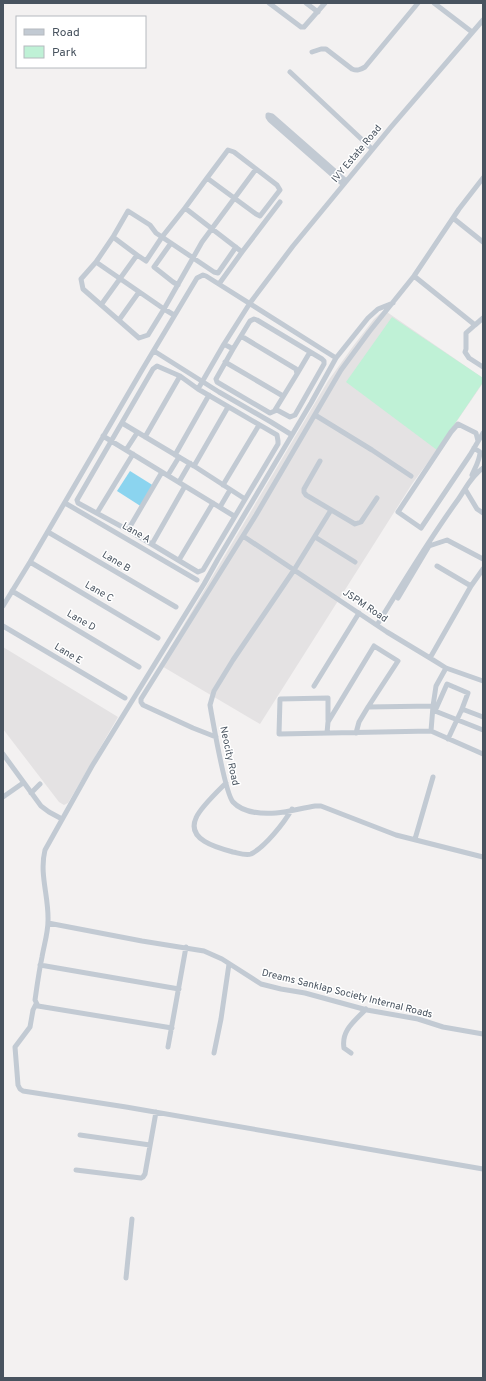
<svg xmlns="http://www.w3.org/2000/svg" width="486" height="1381" font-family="Overpass,sans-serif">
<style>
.education{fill:#e4e2e3}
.green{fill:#bff1d6}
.water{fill:#8bd4ef}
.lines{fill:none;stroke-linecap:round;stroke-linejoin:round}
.minor{stroke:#c2cad3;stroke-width:5}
.labels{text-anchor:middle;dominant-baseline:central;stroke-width:3;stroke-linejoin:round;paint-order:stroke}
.street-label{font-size:10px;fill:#48535f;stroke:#fff}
</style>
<rect width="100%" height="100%" fill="#f3f1f1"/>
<path class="education" d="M384 310 483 378V383L437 450 412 484 260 724 160 665 328 381 354 345 374 319Z
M3 647 118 717 68 803 64 805 59 802 3 729Z"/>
<path class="green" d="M392 317 483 378V382L437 450 346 382Z"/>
<path class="water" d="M130 471 154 486 142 507 117 491Z"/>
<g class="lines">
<path class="minor" d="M269 3 301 27H304L325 3
M306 3 318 12
M434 3 472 32
M312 52 321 49H326L352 69C357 71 360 70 365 67L418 3
M290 72 372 149
M207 178 228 150 234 152 277 185 280 190 260 216 256 214 207 178 185 208 162 237 214 272 218 273 236 247
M343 184 270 120 268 117V115L272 116 346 181
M185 208 242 252
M453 218 483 242
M171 243 154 267 173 282 178 285
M96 262 113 237
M414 276 475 325 466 333V349L465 352 469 358 483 367
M219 284 242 252 280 202
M101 305 137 255 113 237 128 211 150 225 156 233 162 237 146 261 137 255
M174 315 164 309 96 262 81 279 83 289 139 338 148 335 164 309 202 242 256 169
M119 320 139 292
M475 325 483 318
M241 336 296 369 297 374 275 410
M224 344 233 349 250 321 254 319 257 320 322 359 324 361V364L295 415 290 417 277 410 270 413 217 382 216 379 233 349
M154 351 219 392 271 422 292 435
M225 362 283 396
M157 366 180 376 198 389 277 435 278 441V444L203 570 198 572 128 530 78 503 77 500 153 369Z
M297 374 310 352
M198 389 224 344 250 303 293 246 391 127 483 20
M228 407 194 466 245 499
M315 415 372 450 411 476
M122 423 194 466
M103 436 234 516
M145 437 180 376
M478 441 476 433 458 424 451 432 398 512 421 528 470 455 483 433
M126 450 137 433
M175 455 209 395
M320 461 304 489V492L306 495 355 524 361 522 377 498
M168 475 179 457
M472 475C475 468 480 460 480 452L474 448
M179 482 190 463
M223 485 259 425
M465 489 477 509 483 513
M65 503 197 580
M220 507 230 490
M331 510 294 570 233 660 214 691 210 705 211 711C214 727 225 793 233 802 243 813 263 814 276 813 289 812 302 808 315 806H321L396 835 483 857
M97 513 133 454
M128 530 162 472
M48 532 176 607
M243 536 387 632 430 658 446 668 483 681
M315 537 355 562
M152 544 185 486
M179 560 213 503
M30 562 158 638
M437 566 471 586
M12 591 139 667
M398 598 429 546 447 540 483 559
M3 606 30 562 142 370 197 278 203 275 206 276 336 358
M377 625C403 583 428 541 457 501 465 490 471 476 483 468
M3 626 125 698
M430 658 471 586 483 569
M314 686 359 613
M462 709 468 693 447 684 435 711 483 730
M328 720V698L280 699 279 734 431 731 433 706
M431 731 483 754
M327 733 328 722 374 646 398 661 368 707 433 706 436 686 446 668
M356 733 359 722 368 707
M216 737 193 728 143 705 141 702V699L256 515 341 370 369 332 414 276 459 209 483 178
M448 739 462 709 483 717
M3 754 41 806 49 812 62 819
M226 783C218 791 200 808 196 818 186 840 218 848 233 852 238 853 246 856 251 854 265 847 284 823 292 809
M31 793 40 784
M3 797 23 783
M415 839 433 777
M48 923 142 941 204 951 222 959 261 984 281 989 305 993 367 1010 418 1019 443 1027 483 1034
M40 965 179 989
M36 1004 33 1010 30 1027 15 1047 18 1085 20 1089 23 1091 126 1107 483 1169
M172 1028 38 1006 35 1000C37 986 39 971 42 957 44 945 48 933 48 921 49 897 39 874 45 850L92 766 204 584 218 559 311 403 336 358 368 318 378 309 393 303
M168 1047 186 947
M214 1053 221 1019 229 964
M351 1053 344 1048C341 1030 355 1021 366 1009
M80 1135 150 1145
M76 1170 141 1178 143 1177 145 1174 156 1112
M126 1278 132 1219"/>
</g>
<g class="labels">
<g class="street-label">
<text transform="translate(357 154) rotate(-50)">IVY Estate Road</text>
<text transform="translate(136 533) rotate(30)">Lane A</text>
<text transform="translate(116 562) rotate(31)">Lane B</text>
<text transform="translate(99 592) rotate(30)">Lane C</text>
<text transform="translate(365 606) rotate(34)">JSPM Road</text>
<text transform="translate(81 621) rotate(30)">Lane D</text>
<text transform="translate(68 654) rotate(31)">Lane E</text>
<text transform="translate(229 756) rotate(78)">Neocity Road</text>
<text transform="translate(347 994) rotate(14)">Dreams Sanklap Society Internal Roads</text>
</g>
</g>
<rect width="486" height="1381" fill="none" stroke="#48535f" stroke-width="8"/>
<rect x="16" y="16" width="130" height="52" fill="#ffffff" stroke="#b6babf"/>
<rect x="24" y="29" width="20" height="6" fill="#c2cad3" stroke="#b6babf"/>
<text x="52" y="36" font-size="12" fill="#48535f">Road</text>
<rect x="24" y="46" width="20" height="12" fill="#bff1d6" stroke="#b6babf"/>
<text x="52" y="56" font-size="12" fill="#48535f">Park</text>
</svg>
